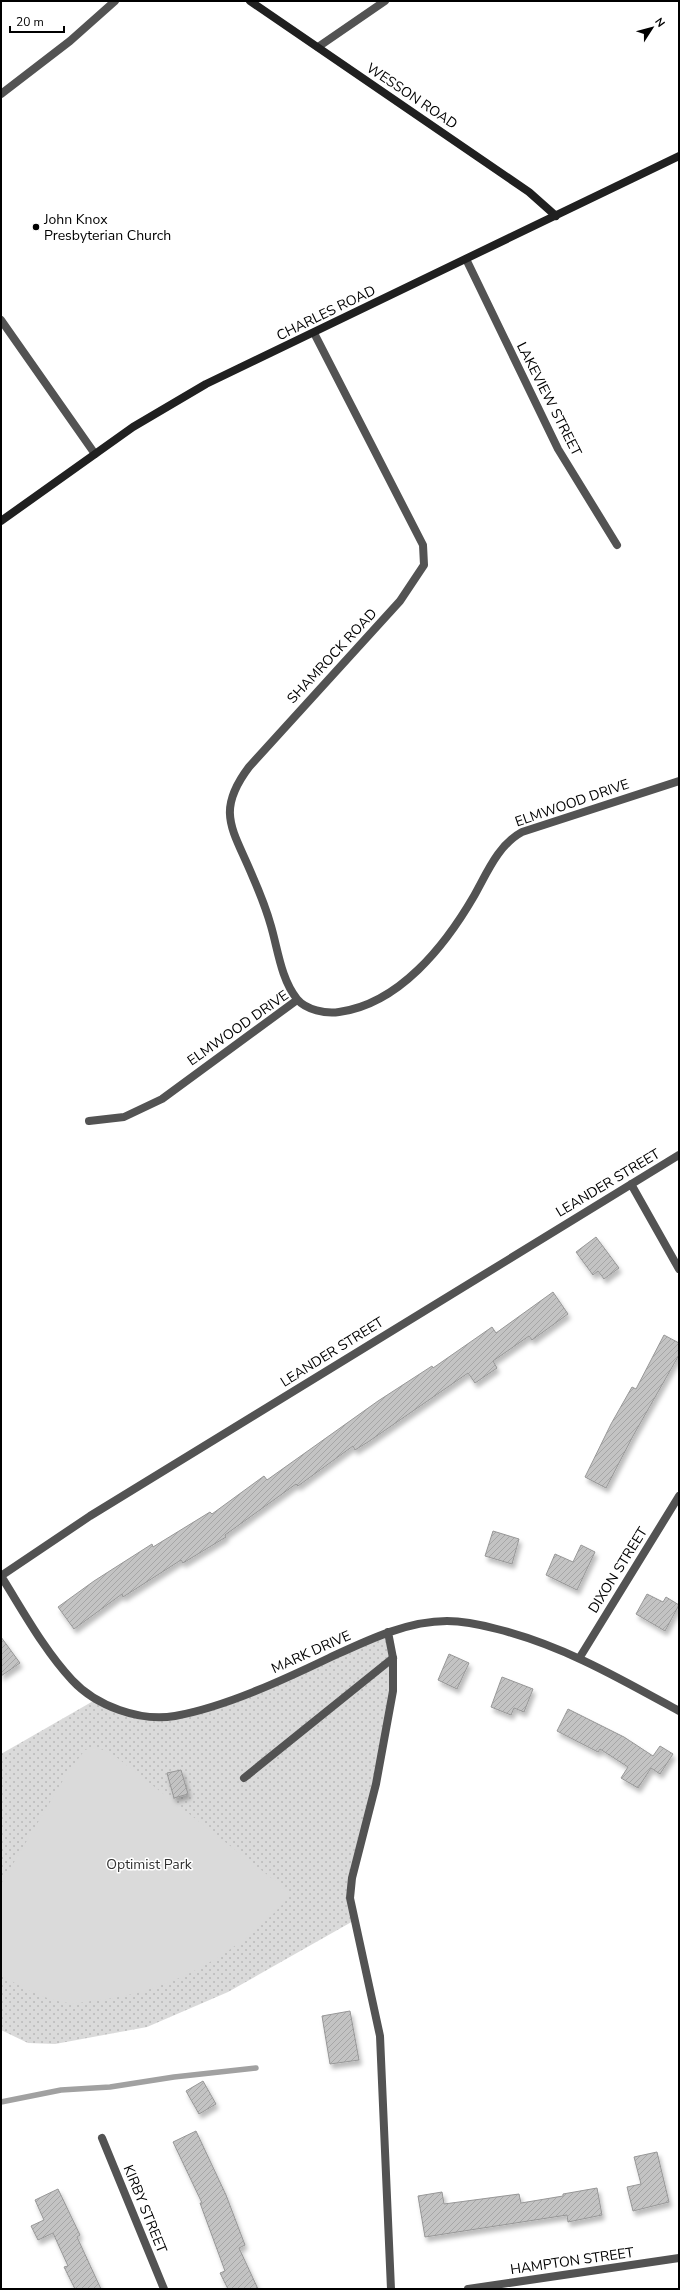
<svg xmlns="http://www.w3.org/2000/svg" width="680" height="2290" font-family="'Nunito Sans',sans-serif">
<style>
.green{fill:url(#green-dots)}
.pitch{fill:#dadada}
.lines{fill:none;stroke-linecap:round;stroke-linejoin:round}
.stream{stroke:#a1a1a1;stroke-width:5.5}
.building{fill:url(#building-hatch);stroke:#979797;filter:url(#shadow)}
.lane{stroke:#535353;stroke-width:8}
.street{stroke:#535353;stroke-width:8}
.secondary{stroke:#202020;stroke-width:8}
.poi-dot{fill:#000;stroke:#fff;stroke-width:1.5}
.labels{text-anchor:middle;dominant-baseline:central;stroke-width:3;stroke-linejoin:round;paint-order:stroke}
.street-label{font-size:14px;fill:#000;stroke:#fff}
.poi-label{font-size:14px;fill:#000;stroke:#fff;text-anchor:start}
.park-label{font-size:14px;fill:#313131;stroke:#fff}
</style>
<defs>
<pattern id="green-dots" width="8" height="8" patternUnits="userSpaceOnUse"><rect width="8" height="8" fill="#dadada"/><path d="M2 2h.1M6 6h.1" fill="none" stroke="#b9b9b9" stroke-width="1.8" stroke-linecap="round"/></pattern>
<pattern id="building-hatch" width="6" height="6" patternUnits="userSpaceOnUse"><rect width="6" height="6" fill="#c3c3c3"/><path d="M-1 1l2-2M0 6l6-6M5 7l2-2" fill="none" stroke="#a6a6a6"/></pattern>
<filter id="shadow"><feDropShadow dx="2.5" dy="4.5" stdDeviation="2" flood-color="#0004"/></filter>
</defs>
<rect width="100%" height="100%" fill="#fff"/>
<path class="green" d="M388 1632 393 1691 352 1878 355 1920 228 1992 147 2027 55 2044 28 2043 1 2030V1754L95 1700 156 1717 238 1698Z"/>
<path class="pitch" d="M95 1747 111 1753 292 1894C243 1950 173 1992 98 2000 89 2001 77 2004 68 2003 42 1999 23 1988 1 1975V1884L68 1772 85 1750Z"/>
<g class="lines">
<path class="stream" d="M1 2102 61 2090 110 2087 174 2077 256 2068"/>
</g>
<path class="building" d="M596 1237 619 1268 604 1279 598 1271 593 1275 576 1252Z
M553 1292 568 1314 532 1340 529 1336 493 1361 497 1368 475 1383 468 1373 368 1442 355 1450 353 1446 298 1486 296 1484 225 1535 226 1537 183 1563 181 1560 123 1597 122 1594 74 1629 58 1607 94 1581 152 1544 153 1547 210 1512 212 1514 264 1476 267 1480 378 1401 432 1366 433 1368 492 1327 496 1333Z
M664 1335 679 1343V1355L633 1436 606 1488 585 1477 611 1424 632 1387 636 1389Z
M493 1531 519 1539 512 1564 485 1556Z
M581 1545 595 1552 577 1590 546 1575 555 1554 573 1562Z
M647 1594 663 1602 666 1597 679 1605 665 1631 636 1614Z
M1 1637 20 1663 1 1676Z
M449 1654 469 1663 457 1689 438 1680Z
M502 1677 533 1689 524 1712 514 1708 511 1715 491 1707Z
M568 1709 624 1737 653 1756 660 1746 673 1754 660 1774 651 1768 638 1788 621 1778 628 1767 600 1749 598 1752 557 1731Z
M181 1770 188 1794 174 1798 167 1773Z
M350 2011 359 2060 330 2064 322 2016Z
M203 2081 216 2104 199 2114 186 2091Z
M196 2131 226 2195 245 2245 239 2248 258 2289H228L220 2273 225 2271 200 2203H202L173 2142Z
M657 2152 669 2202 633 2211 627 2187 641 2184 634 2157Z
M597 2188 602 2215 568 2222 567 2215 425 2237 418 2196 442 2192 444 2204 519 2194 521 2203 563 2196V2194Z
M58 2189 80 2235 77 2237 101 2289H75L64 2267 68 2266 53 2233 38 2240 31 2226 44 2220 35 2200Z"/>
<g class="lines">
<path class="lane" d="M1 320 95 454
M244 1778 393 1658"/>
<path class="street" d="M318 47 385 1
M1 94 70 41 115 1
M466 259 558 449 617 545
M314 333 423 545 424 565 400 601 249 767C215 812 233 829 252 875 259 891 266 908 271 926 278 950 281 979 297 999 306 1010 326 1014 339 1012 399 1004 445 946 474 896 487 873 498 845 522 832L679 781
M89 1121 124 1117 162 1099 297 1000
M631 1184 679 1269
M1 1576 90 1516 679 1155
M1 1576C23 1611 44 1650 72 1680 96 1706 140 1722 175 1716 225 1707 283 1680 329 1658 366 1641 406 1621 447 1621 464 1621 482 1625 497 1629 564 1646 619 1678 679 1711
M388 1632 393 1658V1691L376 1784 352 1878 350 1898 380 2036 391 2289
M580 1657 679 1496
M102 2138 164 2289
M468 2289 679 2258"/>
<path class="secondary" d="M250 1 529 192 556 216
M1 521 133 427 206 384 679 156"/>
</g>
<circle class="poi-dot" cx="36" cy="227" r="4"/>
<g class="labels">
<g class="street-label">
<text transform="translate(412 96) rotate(34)">WESSON ROAD</text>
<text transform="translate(326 313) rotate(-26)">CHARLES ROAD</text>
<text transform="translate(549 399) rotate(63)">LAKEVIEW STREET</text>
<text transform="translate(332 656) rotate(-47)">SHAMROCK ROAD</text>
<text transform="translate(572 803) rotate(-19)">ELMWOOD DRIVE</text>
<text transform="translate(238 1028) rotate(-35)">ELMWOOD DRIVE</text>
<text transform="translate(608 1183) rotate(-31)">LEANDER STREET</text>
<text transform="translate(332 1352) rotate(-32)">LEANDER STREET</text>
<text transform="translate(618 1570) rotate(-58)">DIXON STREET</text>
<text transform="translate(311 1652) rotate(-24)">MARK DRIVE</text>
<text transform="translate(145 2209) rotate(68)">KIRBY STREET</text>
<text transform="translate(572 2261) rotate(-8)">HAMPTON STREET</text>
</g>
<g class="poi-label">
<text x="44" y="219">John Knox<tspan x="44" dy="16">Presbyterian Church</tspan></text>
</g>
<g class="park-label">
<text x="149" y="1864">Optimist Park</text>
</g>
</g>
<rect width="680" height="2290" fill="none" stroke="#000000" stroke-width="4"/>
<g transform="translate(652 28) rotate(54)" stroke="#ffffff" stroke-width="3" paint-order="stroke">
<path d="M0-3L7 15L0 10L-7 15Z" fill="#000000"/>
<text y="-6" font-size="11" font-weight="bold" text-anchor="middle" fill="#000000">N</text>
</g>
<path d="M10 26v6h54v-6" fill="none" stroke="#000000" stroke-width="2"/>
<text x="16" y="26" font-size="12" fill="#000000" stroke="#ffffff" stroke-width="3" paint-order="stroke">20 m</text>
</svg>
